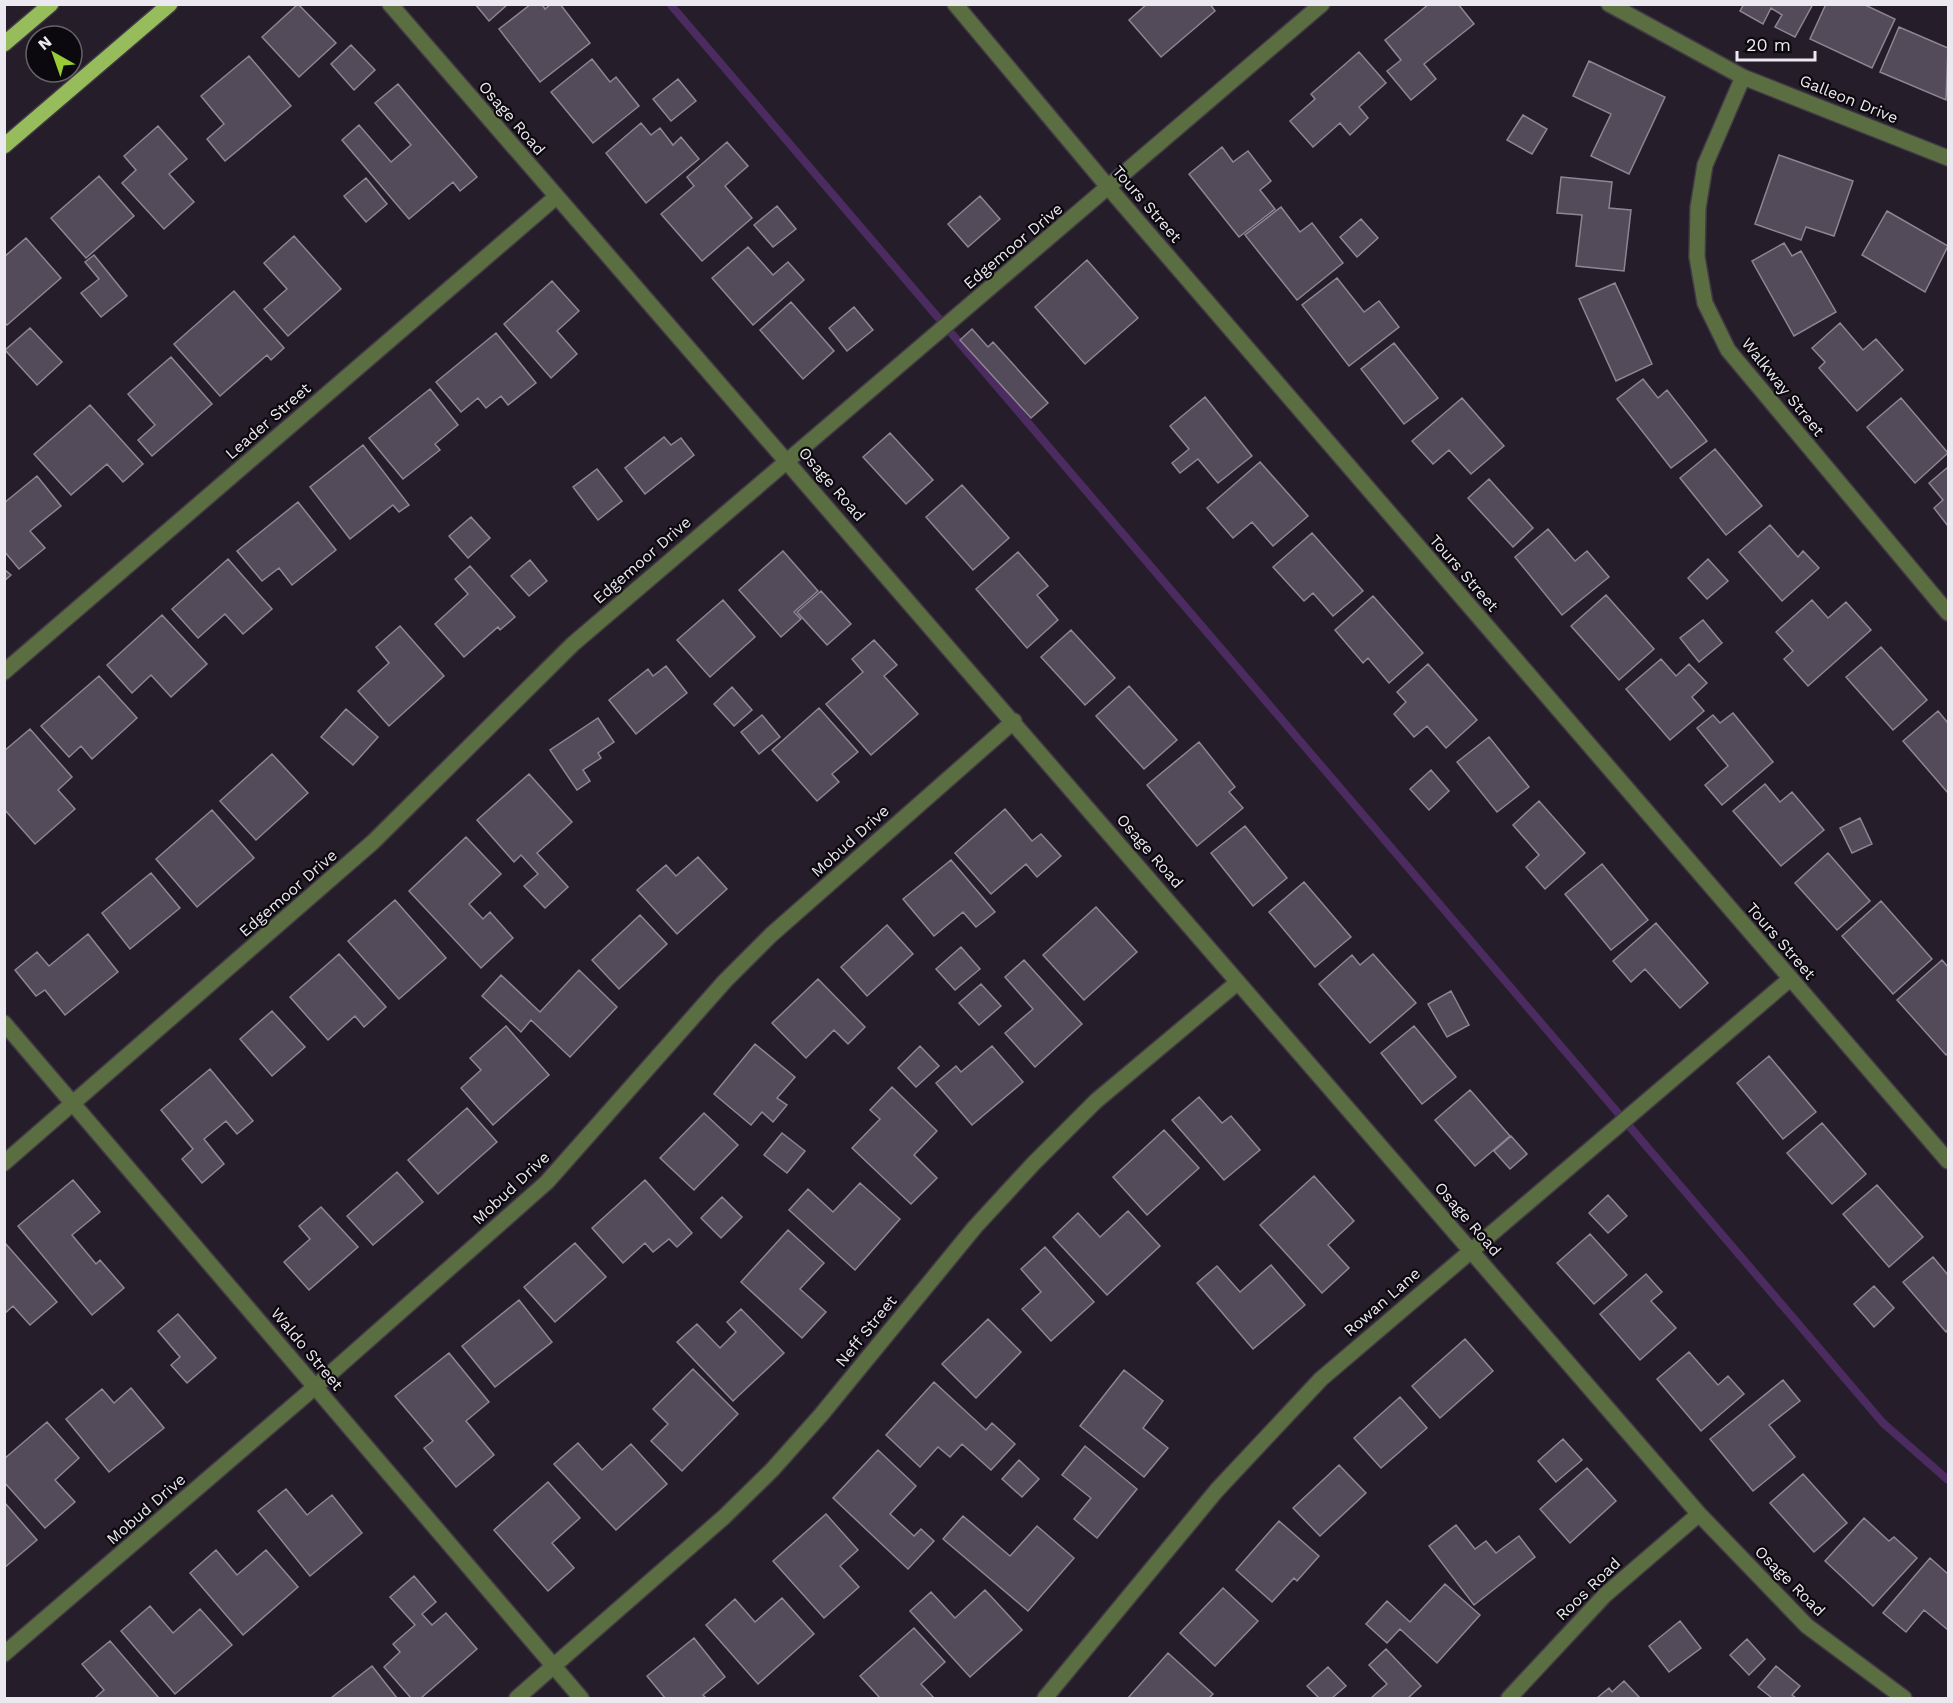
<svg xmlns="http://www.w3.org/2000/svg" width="1953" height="1703" font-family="'Work Sans',sans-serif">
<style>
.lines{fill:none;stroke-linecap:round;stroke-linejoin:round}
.stream{stroke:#4c2b61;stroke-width:8}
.building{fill:#534b59;stroke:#8d8593;stroke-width:1.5}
.minor-casing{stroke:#413a46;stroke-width:18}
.primary-casing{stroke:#413a46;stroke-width:18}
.minor{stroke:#5b6e41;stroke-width:15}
.primary{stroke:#96bc5b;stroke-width:15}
.labels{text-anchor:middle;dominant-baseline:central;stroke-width:4.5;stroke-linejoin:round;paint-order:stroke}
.street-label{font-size:16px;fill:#ece8f0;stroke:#0c090e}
</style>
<rect width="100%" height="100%" fill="#251e2a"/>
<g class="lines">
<path class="stream" d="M670 4 1883 1423 1948 1480"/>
</g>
<path class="building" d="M298 4 336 43 299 77 262 37Z
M475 4H508L489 21Z
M531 4H542L545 9 551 4H560L590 43 540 82 499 29Z
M1147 4H1210L1215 11 1161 57 1129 20Z
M1429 4H1458L1474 24 1424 64 1436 79 1411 100 1387 71 1401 60 1385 40Z
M1744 4H1813L1795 37 1775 27 1782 15 1771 8 1763 24 1740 11Z
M1826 4H1863L1895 19 1872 68 1810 39Z
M1899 27 1948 48 1946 100 1880 72Z
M351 45 375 70 354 90 331 64Z
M1359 52 1386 83 1359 107 1368 118 1350 135 1340 123 1313 147 1290 121 1315 99 1311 94Z
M249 56 291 106 225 161 207 139 224 124 201 96Z
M592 59 610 82 616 77 639 106 593 143 551 92Z
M1589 61 1665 97 1629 174 1591 156 1611 114 1573 96Z
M678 79 696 101 671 121 653 99Z
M398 84 477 177 460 191 453 182 409 219 342 140 359 125 391 162 411 145 375 103Z
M1523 115 1547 129 1532 154 1507 140Z
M641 123 651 135 660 128 673 145 681 137 699 159 646 203 606 153Z
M158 126 187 159 169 174 194 202 164 229 122 183 136 170 124 156Z
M727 142 748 166 725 186 752 218 702 261 661 214 694 186 687 177Z
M1222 147 1233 162 1248 151 1271 181 1260 190 1275 209 1239 237 1189 174Z
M1779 155 1853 181 1834 236 1806 227 1801 240 1755 224Z
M99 176 134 216 86 258 51 218Z
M1561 177 1612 182 1609 208 1631 210 1624 271 1576 266 1582 215 1557 213Z
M366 178 387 204 366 222 344 196Z
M980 196 1000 219 968 247 948 224Z
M777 206 796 229 773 247 754 225Z
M1281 207 1300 232 1312 223 1343 263 1297 300 1245 235Z
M1887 211 1948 246 1925 292 1862 255Z
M1361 219 1378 238 1357 257 1340 237Z
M294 236 341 289 288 336 264 309 287 289 264 263Z
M26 238 61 278 7 325 4 322V257Z
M1784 243 1792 256 1801 251 1836 312 1794 336 1752 261Z
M748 247 773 275 788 262 804 280 753 325 712 278Z
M94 255 127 296 101 317 81 293 99 279 85 262Z
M1087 260 1138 318 1085 364 1035 307Z
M1337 278 1364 312 1379 301 1399 327 1349 366 1302 305Z
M552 281 579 311 557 331 577 354 551 378 504 324Z
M1615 283 1652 364 1616 381 1579 299Z
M234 291 284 348 271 360 267 355 220 396 174 344Z
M791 302 834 351 803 379 760 330Z
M854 307 873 330 847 351 829 328Z
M1840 323 1863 350 1876 339 1903 370 1857 411 1819 368 1825 362 1812 348Z
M30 328 62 362 37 385 5 350Z
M972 329 988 347 993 342 1048 403 1031 418 960 340Z
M496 333 536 383 508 405 501 396 486 408 478 398 461 412 436 382Z
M1394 343 1438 398 1404 424 1361 369Z
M171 357 212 404 152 456 138 440 155 425 128 394Z
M1643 379 1658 398 1667 390 1707 441 1671 468 1617 399Z
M430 389 458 425 435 444 440 450 403 479 369 438Z
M1205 397 1252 456 1218 483 1198 459 1180 473 1172 463 1189 449 1170 426Z
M1462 398 1504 446 1471 474 1449 450 1433 464 1412 441Z
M1901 398 1948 453 1915 483 1867 427Z
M90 405 143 464 123 482 107 464 71 495 34 454Z
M890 433 933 480 906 504 863 457Z
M664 437 671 445 681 438 694 455 645 494 625 468Z
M363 445 409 505 399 512 393 505 350 539 310 487Z
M1715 449 1762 506 1726 535 1680 478Z
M1260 462 1308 516 1273 546 1252 522 1233 538 1207 508Z
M1948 467V526L1934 508 1943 500 1929 483Z
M597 469 622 501 598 520 573 487Z
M37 476 61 506 30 531 45 548 19 569 4 551V503Z
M1489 479 1533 528 1513 547 1468 498Z
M962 485 1009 538 973 570 926 517Z
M298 502 336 550 292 585 279 568 262 581 237 551Z
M471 517 490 538 468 558 449 536Z
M1770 525 1798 557 1803 551 1819 568 1782 601 1739 552Z
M1548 529 1575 561 1587 551 1609 577 1562 615 1515 557Z
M1312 533 1363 591 1333 616 1313 593 1304 601 1273 567Z
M783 551 818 591 794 612 801 619 781 637 739 590Z
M1018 552 1048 586 1037 595 1058 620 1027 648 976 589Z
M228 559 272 609 243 634 225 614 198 638 172 609Z
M1708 559 1728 581 1707 599 1688 578Z
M530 560 547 581 529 596 511 576Z
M470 566 515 617 500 630 498 627 464 657 435 624 468 594 455 579Z
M4 569 11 575 4 581Z
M821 591 851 624 827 645 797 612Z
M1606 595 1654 649 1619 680 1571 626Z
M1373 596 1423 653 1389 683 1368 658 1363 663 1335 630Z
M723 600 755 637 710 677 677 640Z
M1812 600 1828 618 1846 602 1871 630 1808 686 1784 659 1793 651 1776 632Z
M162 615 207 664 171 697 151 675 132 693 107 665Z
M1703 620 1722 643 1699 662 1680 638Z
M400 626 444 676 389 726 358 691 389 663 376 647Z
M1071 630 1115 678 1085 705 1041 657Z
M874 640 897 665 884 676 918 714 871 755 826 704 863 672 852 659Z
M1881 647 1927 700 1893 730 1846 677Z
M1661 659 1676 676 1689 664 1707 683 1692 697 1704 711 1670 740 1626 689Z
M1428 664 1477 720 1446 748 1427 726 1414 737 1394 714 1406 702 1397 692Z
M666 666 687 693 636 734 609 700 648 669 653 676Z
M99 676 137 718 92 759 81 746 69 757 41 726Z
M1129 686 1177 740 1144 769 1096 716Z
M732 687 752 710 734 726 714 704Z
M819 708 858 752 832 774 839 782 817 801 772 750Z
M346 709 378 737 353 765 321 737Z
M1938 711 1948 723V793L1903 741Z
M1733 713 1773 762 1722 805 1705 785 1728 766 1697 728 1713 715 1720 723Z
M762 715 780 737 759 754 741 732Z
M598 718 614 742 598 753 601 758 583 770 590 781 577 790 550 750Z
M30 729 72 777 58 790 75 809 35 844 4 809V751Z
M1489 737 1529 787 1497 812 1457 762Z
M1199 742 1235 787 1229 792 1243 808 1197 846 1147 785Z
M272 754 308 793 256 840 220 801Z
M1431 770 1449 791 1429 810 1410 789Z
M529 774 572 822 537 853 568 887 545 908 524 886 538 874 521 855 514 862 477 820Z
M1765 784 1780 802 1792 792 1824 830 1781 866 1733 811Z
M1539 801 1585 853 1545 889 1526 867 1539 855 1513 825Z
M1005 809 1032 841 1041 834 1061 856 1037 877 1026 864 991 894 955 853Z
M212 810 254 858 197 907 156 859Z
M1860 818 1872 844 1852 853 1840 828Z
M1245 826 1287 878 1253 906 1211 853Z
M466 837 501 874 469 904 483 919 490 912 513 938 481 968 409 891Z
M1828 853 1870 901 1837 930 1795 883Z
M698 857 727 889 677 934 637 890 666 865 676 876Z
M951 860 995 912 976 927 963 912 934 936 903 899Z
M1602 864 1648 920 1611 950 1565 894Z
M151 873 180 908 130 949 102 913Z
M1304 882 1351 937 1315 967 1269 912Z
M395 900 446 958 399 999 348 941Z
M1881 901 1932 959 1893 994 1842 936Z
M1096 907 1137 952 1084 1000 1043 955Z
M640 915 667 944 619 989 592 960Z
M1656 923 1708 983 1680 1008 1645 969 1631 982 1613 961Z
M887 925 913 954 867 996 841 967Z
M88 934 118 972 65 1015 45 990 36 996 15 970 37 952 49 966Z
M961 947 980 969 955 990 936 969Z
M339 954 386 1007 364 1027 355 1016 328 1040 290 997Z
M1373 954 1416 1003 1370 1043 1319 984 1352 955 1360 965Z
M1024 960 1082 1024 1035 1067 1005 1033 1033 1009 1005 977Z
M1942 960 1948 967V1053L1946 1055 1897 1000Z
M579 970 617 1007 570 1057 531 1020 521 1032 482 996 501 975 540 1012Z
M818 979 865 1027 848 1044 834 1030 806 1058 772 1023Z
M981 984 1001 1006 979 1025 959 1003Z
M1451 991 1469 1025 1447 1037 1428 1004Z
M272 1011 305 1047 272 1076 240 1039Z
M506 1026 549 1075 493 1125 461 1088 481 1070 470 1058Z
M1414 1026 1456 1077 1422 1104 1381 1053Z
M755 1044 795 1077 777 1098 787 1105 773 1122 762 1112 751 1125 714 1094Z
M920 1046 939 1066 916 1087 898 1068Z
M992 1046 1023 1082 972 1125 936 1083 956 1066 961 1072Z
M1769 1056 1816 1112 1783 1139 1737 1083Z
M210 1069 253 1121 237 1134 226 1121 204 1139 224 1164 202 1183 182 1159 193 1149 161 1110Z
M892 1087 937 1131 914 1155 937 1178 911 1204 852 1148 880 1119 870 1110Z
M1470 1090 1510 1136 1475 1166 1435 1120Z
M1199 1097 1222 1123 1231 1116 1260 1150 1224 1180 1172 1120Z
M467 1108 497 1142 438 1194 408 1160Z
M704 1113 738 1145 694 1190 660 1158Z
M1822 1123 1866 1174 1832 1204 1787 1153Z
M1164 1130 1199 1168 1147 1215 1113 1177Z
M782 1133 805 1151 787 1173 764 1155Z
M1511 1136 1527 1154 1510 1169 1494 1151Z
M397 1172 423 1202 373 1245 347 1216Z
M1314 1176 1354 1221 1328 1245 1349 1268 1322 1293 1260 1225Z
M73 1180 100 1212 72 1235 96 1264 100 1260 124 1288 92 1315 18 1226Z
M645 1180 692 1233 677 1247 669 1239 653 1252 645 1243 623 1263 592 1228Z
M860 1183 900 1219 855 1270 789 1210 808 1189 833 1212Z
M1877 1185 1923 1237 1889 1267 1843 1214Z
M1608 1195 1627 1216 1608 1233 1589 1213Z
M722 1197 742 1217 721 1238 701 1218Z
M321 1207 358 1247 309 1290 284 1262 310 1239 299 1226Z
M1128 1211 1160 1246 1107 1295 1053 1237 1078 1213 1100 1237Z
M788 1230 824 1263 800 1289 826 1312 802 1338 741 1282Z
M1590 1234 1627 1275 1594 1304 1557 1263Z
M5 1243 57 1302 30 1325 13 1306 4 1314Z
M575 1243 606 1277 555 1322 524 1287Z
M1045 1247 1094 1302 1051 1341 1022 1309 1041 1292 1021 1269Z
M1933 1257 1948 1275V1329L1946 1332 1903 1282Z
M1271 1265 1305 1305 1253 1349 1197 1283 1217 1266 1240 1292Z
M1646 1274 1662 1292 1651 1301 1676 1328 1640 1360 1600 1314Z
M1874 1286 1894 1308 1874 1327 1854 1304Z
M519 1300 552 1342 495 1387 462 1346Z
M741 1309 784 1353 733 1401 677 1342 697 1324 720 1348 736 1332 727 1322Z
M178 1314 216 1358 187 1383 171 1365 180 1357 158 1331Z
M988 1319 1021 1352 976 1398 942 1364Z
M1465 1339 1493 1371 1440 1418 1412 1386Z
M1689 1352 1718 1385 1728 1376 1744 1394 1701 1431 1657 1379Z
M449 1353 489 1402 466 1421 494 1455 456 1487 424 1448 433 1441 395 1396Z
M693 1369 738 1414 682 1471 651 1441 668 1424 653 1409Z
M1124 1370 1163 1401 1143 1428 1168 1448 1144 1477 1080 1426Z
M1783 1380 1800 1401 1769 1425 1795 1457 1753 1491 1710 1439Z
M934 1382 986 1430 992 1423 1015 1444 991 1470 962 1444 950 1457 938 1447 920 1467 886 1435Z
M131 1388 164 1428 109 1472 66 1419 102 1389 114 1403Z
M1400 1397 1427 1428 1381 1468 1354 1438Z
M47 1422 79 1458 55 1480 75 1502 45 1528 4 1482V1459Z
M1563 1439 1582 1460 1556 1482 1538 1461Z
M578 1443 602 1470 631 1444 667 1484 616 1530 554 1464Z
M1085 1446 1137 1489 1097 1538 1074 1519 1091 1498 1062 1475Z
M878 1450 916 1486 890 1514 914 1536 921 1529 934 1541 908 1569 833 1498Z
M1019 1460 1039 1479 1022 1497 1002 1479Z
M1339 1465 1366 1493 1320 1536 1293 1508Z
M1587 1468 1616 1501 1570 1543 1540 1509Z
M1803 1474 1847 1523 1814 1552 1770 1503Z
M548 1482 580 1518 552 1543 574 1568 548 1591 494 1530Z
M286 1489 307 1515 332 1495 362 1533 310 1576 258 1511Z
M5 1503 37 1540 4 1568V1504Z
M826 1514 858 1550 840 1566 859 1587 824 1618 773 1561Z
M963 1516 1010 1556 1037 1526 1074 1558 1028 1611 943 1539Z
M1864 1518 1889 1541 1894 1537 1917 1558 1873 1606 1825 1561Z
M1279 1521 1319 1556 1297 1581 1294 1578 1272 1602 1236 1570Z
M1456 1525 1475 1549 1486 1541 1496 1553 1519 1536 1535 1557 1474 1605 1429 1546Z
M216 1550 237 1575 266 1550 298 1587 243 1635 190 1573Z
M1930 1558 1948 1574V1630L1924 1610 1906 1632 1883 1613Z
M414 1576 436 1602 422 1614 432 1625 446 1613 477 1649 421 1698H411L384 1667 400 1652 393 1644 415 1625 390 1597Z
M1445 1584 1480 1615 1437 1663 1400 1629 1387 1643 1366 1624 1387 1601 1410 1622Z
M1223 1588 1258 1621 1215 1666 1180 1633Z
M985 1590 1022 1630 970 1677 910 1611 931 1592 955 1618Z
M782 1598 814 1634 758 1684 706 1625 735 1599 755 1622Z
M150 1606 173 1633 200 1609 232 1645 175 1694 121 1631Z
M1680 1621 1701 1648 1669 1672 1649 1646Z
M914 1628 945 1662 921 1684 934 1698H880L860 1676Z
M694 1638 725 1677 703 1695 706 1698H665L647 1676Z
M1747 1639 1765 1659 1749 1675 1730 1655Z
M110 1641 159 1698H95L104 1690 82 1664Z
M1386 1649 1421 1686 1408 1698H1371L1387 1684 1369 1665Z
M1168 1653 1213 1694 1209 1698H1128Z
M372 1666 397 1698H331Z
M1776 1666 1800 1686 1792 1695 1796 1698H1772L1758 1687Z
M1328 1667 1346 1686 1332 1698H1319L1307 1686Z
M1624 1681 1640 1698H1597L1609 1688 1612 1692Z"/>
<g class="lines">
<defs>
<path id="minor" d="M390 4 1699 1514 1807 1626 1904 1698
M955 4 1109 188 1948 1161
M1609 4 1743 77 1948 158
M1743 77 1705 165 1698 208 1697 257 1705 303 1728 350 1948 613
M4 672 556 197
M4 1023 581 1698
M4 1163 373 842 573 644 1322 4
M4 1654 315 1387 547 1182 725 981 771 935 1014 721
M517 1698 724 1517 772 1470 821 1415 975 1227 1034 1163 1096 1101 1238 982
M1045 1698 1217 1490 1321 1379 1790 979
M1509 1698 1605 1595 1699 1514"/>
<path id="primary" d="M4 44 51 4
M4 146 170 4"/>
</defs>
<use href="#minor" class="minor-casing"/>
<use href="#primary" class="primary-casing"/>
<use href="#minor" class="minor"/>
<use href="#primary" class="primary"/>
</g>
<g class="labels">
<g class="street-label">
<text transform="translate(1849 99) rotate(22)">Galleon Drive</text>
<text transform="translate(512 118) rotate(49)">Osage Road</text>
<text transform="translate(1147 204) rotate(49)">Tours Street</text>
<text transform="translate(1013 246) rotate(-40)">Edgemoor Drive</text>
<text transform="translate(1783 387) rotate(51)">Walkway Street</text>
<text transform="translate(268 421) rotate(-41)">Leader Street</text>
<text transform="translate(832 484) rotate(49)">Osage Road</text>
<text transform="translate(642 560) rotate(-41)">Edgemoor Drive</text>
<text transform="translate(1464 573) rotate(49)">Tours Street</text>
<text transform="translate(850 841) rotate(-42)">Mobud Drive</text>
<text transform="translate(1150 851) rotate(49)">Osage Road</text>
<text transform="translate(288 893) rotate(-41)">Edgemoor Drive</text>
<text transform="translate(1781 941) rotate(49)">Tours Street</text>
<text transform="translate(511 1188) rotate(-43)">Mobud Drive</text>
<text transform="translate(1468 1219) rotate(49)">Osage Road</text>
<text transform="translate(1382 1302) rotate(-41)">Rowan Lane</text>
<text transform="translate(866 1331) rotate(-51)">Neff Street</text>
<text transform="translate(307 1349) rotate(50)">Waldo Street</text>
<text transform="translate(146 1509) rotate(-41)">Mobud Drive</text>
<text transform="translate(1790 1581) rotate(45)">Osage Road</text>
<text transform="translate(1588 1589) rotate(-44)">Roos Road</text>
</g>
</g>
<rect width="1953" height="1703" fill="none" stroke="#ece8f0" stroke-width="12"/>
<g transform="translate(54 54) rotate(320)"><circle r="28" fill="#0c090e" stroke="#666268" stroke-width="1.5"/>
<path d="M0-4.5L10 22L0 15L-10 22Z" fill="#98cb37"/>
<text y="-9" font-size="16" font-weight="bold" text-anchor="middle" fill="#ece8f0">N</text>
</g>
<path d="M1737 51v9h78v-9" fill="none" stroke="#ece8f0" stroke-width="3"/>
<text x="1746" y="51" font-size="18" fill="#ece8f0" stroke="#0c090e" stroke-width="4.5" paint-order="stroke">20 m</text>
</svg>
